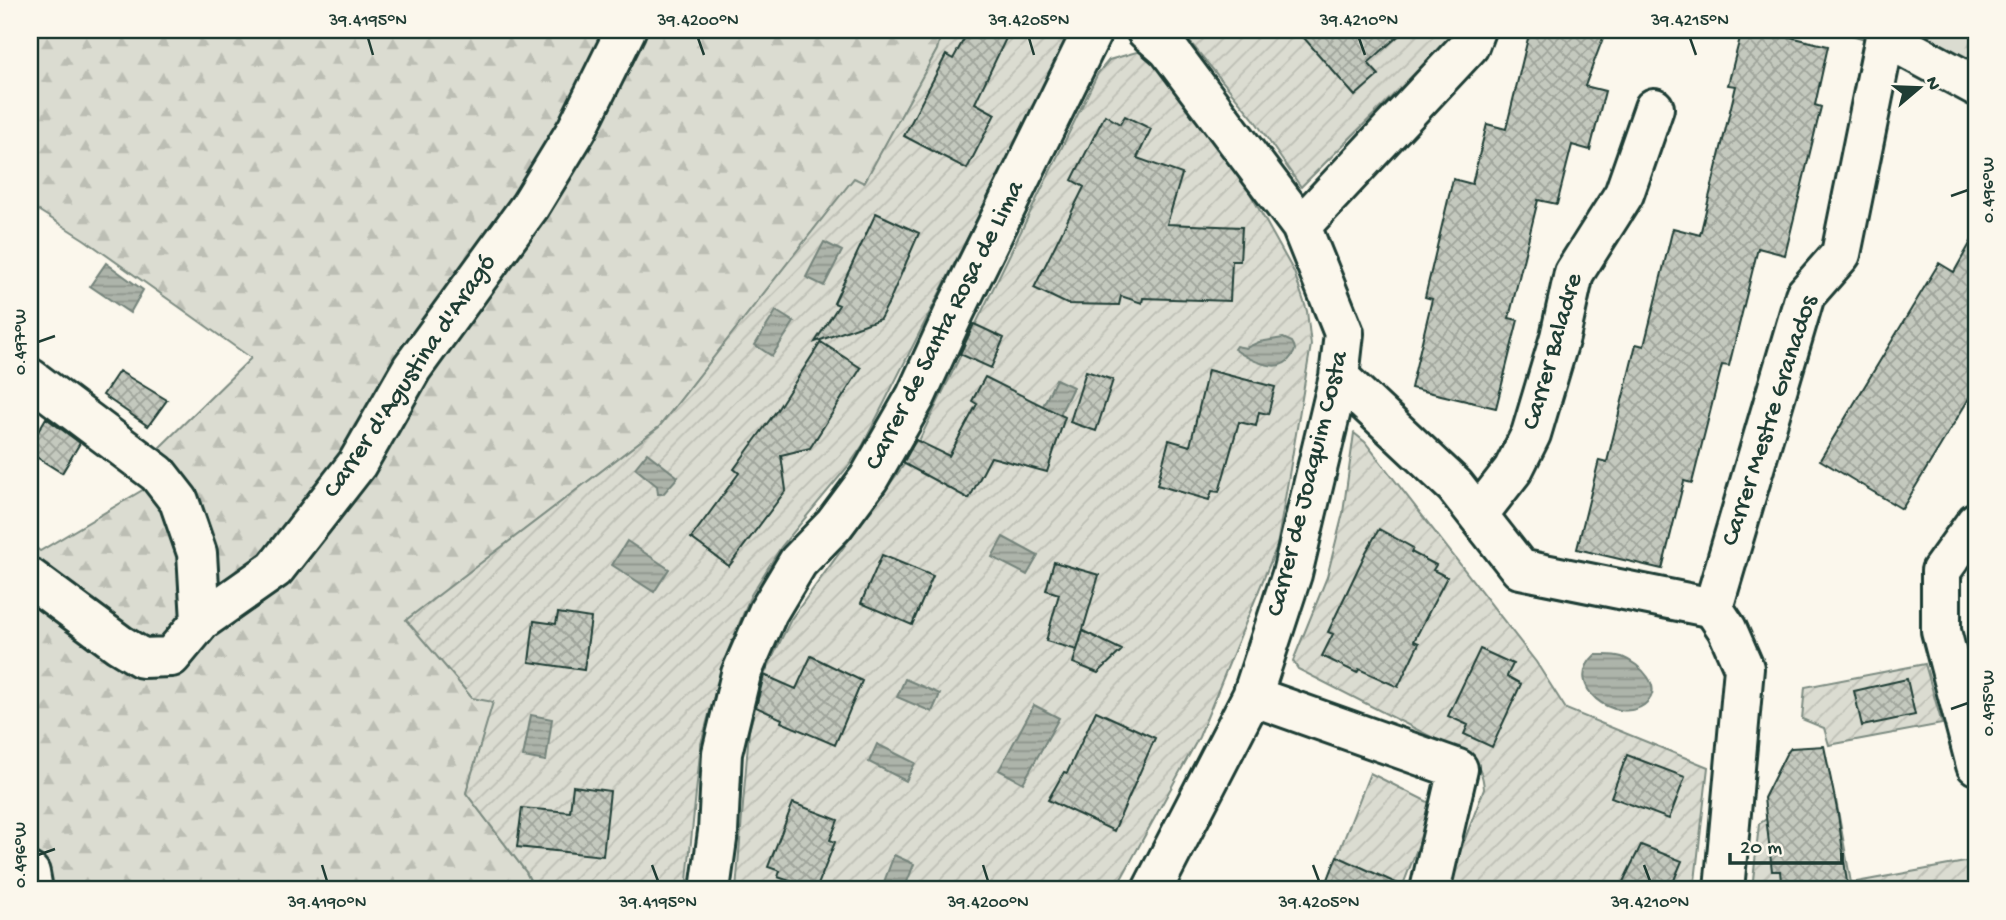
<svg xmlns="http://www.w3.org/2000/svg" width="2006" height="920" font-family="'Gochi Hand',sans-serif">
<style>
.forest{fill:url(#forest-firs);stroke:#7d8c82;stroke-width:2}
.garden{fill:url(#garden-furrows);stroke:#7d8c82;stroke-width:2}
.water{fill:url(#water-rules);stroke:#74847b;stroke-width:2}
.building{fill:url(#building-cross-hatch);stroke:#1f3d34;stroke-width:2}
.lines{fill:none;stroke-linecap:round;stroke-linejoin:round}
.street-casing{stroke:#1f3d34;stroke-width:44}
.street{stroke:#fbf7ec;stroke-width:38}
.ticks{fill:none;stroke:#1f3d34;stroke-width:2.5}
.labels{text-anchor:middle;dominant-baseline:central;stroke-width:5;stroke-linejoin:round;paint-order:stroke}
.street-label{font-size:26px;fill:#1f3d34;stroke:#fbf7ec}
.neatline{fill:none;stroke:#1f3d34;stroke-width:2.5}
.ticks-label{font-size:18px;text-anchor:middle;fill:#1f3d34}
</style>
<defs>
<pattern id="forest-firs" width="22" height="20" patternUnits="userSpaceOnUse" patternTransform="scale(1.75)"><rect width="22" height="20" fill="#dbdcd1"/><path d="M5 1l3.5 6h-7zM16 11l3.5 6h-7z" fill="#bcbeb4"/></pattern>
<pattern id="garden-furrows" width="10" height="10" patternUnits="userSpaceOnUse" patternTransform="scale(1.75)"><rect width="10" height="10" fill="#dbdcd1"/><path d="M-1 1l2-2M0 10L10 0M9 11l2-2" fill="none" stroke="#bcbeb4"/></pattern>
<pattern id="water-rules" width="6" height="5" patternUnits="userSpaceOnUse" patternTransform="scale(1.75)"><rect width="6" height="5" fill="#adb4aa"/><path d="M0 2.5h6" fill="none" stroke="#8c948b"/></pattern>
<pattern id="building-cross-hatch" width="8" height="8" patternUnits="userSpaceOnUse" patternTransform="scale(1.75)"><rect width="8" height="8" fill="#c4c9be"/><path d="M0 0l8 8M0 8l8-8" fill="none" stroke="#9fa49b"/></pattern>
</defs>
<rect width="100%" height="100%" fill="#fbf7ec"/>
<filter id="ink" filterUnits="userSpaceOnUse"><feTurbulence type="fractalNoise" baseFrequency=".0143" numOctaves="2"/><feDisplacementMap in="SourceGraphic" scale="14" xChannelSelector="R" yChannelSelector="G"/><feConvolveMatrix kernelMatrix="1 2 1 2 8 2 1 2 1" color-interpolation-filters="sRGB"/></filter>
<g filter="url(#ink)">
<path class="forest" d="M30 30H942L937 50 864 184 854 179 659 427 407 620 494 702 466 793 526 872 535 890H30V543L40 551 156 482 155 452 251 358 85 240 30 205Z
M1836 30H1976V103L1871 41Z"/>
<path class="garden" d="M942 30H1062L1066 42 863 445 850 464 781 547 751 595 723 663 701 744 686 890H535L526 872 466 793 493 702 472 698 406 620 659 427 854 178 864 183 937 50Z
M1180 30H1459L1301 187 1253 118Z
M1140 51 1152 56 1235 166 1294 272 1307 311 1311 345 1277 546 1199 737 1115 890H736L749 731 764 675 791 619 914 451 1098 73 1109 60Z
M1354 433 1365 442 1536 662 1566 709 1708 767 1694 890H1451L1452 873 1484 789C1483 773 1479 767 1469 756L1298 669 1293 661 1327 577 1343 513Z
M1925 664 1942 724 1829 745 1824 728 1802 719 1805 687Z
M1370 773 1434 805 1401 890H1324Z
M1836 800 1851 883 1976 860V890H1752L1759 824 1772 815Z"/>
<path class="water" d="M824 242 842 251 824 286 806 277Z
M106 263 143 290 130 313 90 286Z
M776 311 794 322 772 356 755 345Z
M1283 338 1292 342C1296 348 1296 351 1291 357 1279 376 1248 359 1234 349L1236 346 1246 348 1259 342Z
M1056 379 1073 387 1055 425 1038 416Z
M647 453 678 477 663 494H658L657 486 635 468Z
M1003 537 1038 556 1027 575 992 557Z
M627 541 669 569 654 592 612 565Z
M1595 655C1604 655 1613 654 1622 657 1640 664 1666 688 1644 705 1616 725 1561 686 1595 655Z
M905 679 940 694 932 712 897 697Z
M1034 705 1059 718 1023 783 999 770Z
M531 715 552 719 546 761 523 757Z
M877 744 915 763 906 781 869 762Z
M894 855 914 864 904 890H881Z"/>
<path class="building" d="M969 30H1010L975 103 995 114 967 169 904 136 946 55 953 59Z
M1297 30H1405L1368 63 1379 75 1355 96Z
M1530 30H1606L1585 86 1605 91 1590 150 1572 145 1557 204 1538 200 1509 318 1518 320 1496 408 1411 388 1432 299 1425 297 1453 179 1472 184 1487 124 1506 129Z
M1742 30H1761L1828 46 1815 105 1821 107 1785 255 1758 248 1729 366 1722 365 1692 483 1684 481 1662 569 1577 549 1599 460 1607 462 1636 344 1644 346 1673 228 1700 235 1736 86 1728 85Z
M1105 115 1120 124 1125 116 1151 129 1137 158 1182 174 1167 224 1242 227 1240 261H1232L1230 301 1143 298 1142 303 1121 296 1119 305 1067 304 1034 288 1084 187 1072 180Z
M876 213 919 233 889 302 880 319 815 342 839 305 834 303Z
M1976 233V387L1902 509 1820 460 1939 263 1954 272Z
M974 324 1004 338 991 368 960 354Z
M821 342 861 368 810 448 781 455 786 490 729 566 691 538 739 473 734 469 777 410Z
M1208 370 1275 387 1268 414 1259 412 1256 426 1239 422 1219 492 1212 491 1209 500 1157 485 1169 440 1190 446Z
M119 371 167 400 148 426 103 395Z
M1086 371 1113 380 1096 431 1070 422Z
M985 377 1065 417 1047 472 991 457 969 499 903 463 916 440 949 456 977 404 972 401Z
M46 418 80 443 62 473 30 453V445Z
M1379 529 1413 548 1411 552 1436 565 1433 570 1447 577 1414 641 1419 643 1398 687 1359 669 1357 673 1322 656 1333 634 1328 632 1366 552Z
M882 555 933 576 912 625 861 603Z
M1054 562 1099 575 1077 650 1046 641 1059 594 1046 590Z
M558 613 591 618 584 670 529 662 534 621 556 624Z
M1083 631 1122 650 1098 673 1073 663Z
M1480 649 1513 664 1507 676 1521 684 1492 747 1464 734 1468 725 1448 716Z
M811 656 862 681 835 745 781 722 782 719 756 707 764 675 796 689Z
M1907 679 1915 715 1862 726 1854 691Z
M1096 711 1155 738 1114 831 1048 800 1064 772 1067 773Z
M1824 746 1838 814 1848 890H1782L1780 871H1772L1764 798 1786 754 1791 748Z
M1627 755 1685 777 1669 819 1611 797Z
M573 786 610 791 603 856 517 847 522 808 570 812Z
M793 803 838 820 830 840 835 842 816 890 778 877 780 871 768 867Z
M1641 845 1682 861 1670 890H1619Z
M1337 856 1409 889V890H1324Z"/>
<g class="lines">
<defs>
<path id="street" d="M1146 30 1168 49 1301 226 1344 333 1339 377 1292 574 1252 696 1152 890
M1301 226 1469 46 1475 30
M1339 377 1455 486 1520 569 1713 608 1727 629 1744 668 1724 890
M30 378 158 474 179 501 197 553 201 621
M1478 515 1513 470 1531 434 1560 337 1574 273 1624 194 1654 108
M1976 522 1941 571V631L1976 765
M30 578 119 644 142 658 171 657 201 621 275 569 357 464 412 368 530 206 577 129 626 30
M1713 608 1805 295 1841 254 1885 37 1976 86
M1252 696 1458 769 1430 890
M30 873 33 890
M710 890 718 832 722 753 741 674 768 612 798 562 834 525 869 478 916 396 955 311 1093 30"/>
</defs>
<use href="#street" class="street-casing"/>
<use href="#street" class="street"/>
</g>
</g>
<path class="ticks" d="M368 38 373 55M698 38 704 55M1029 38 1034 55M1359 38 1365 55M1690 38 1696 55M1951 196 1968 190M38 342 55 336M1951 709 1968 703M38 855 55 849M322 865 327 881M652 865 658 881M983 865 988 881M1313 865 1319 881M1644 865 1650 881"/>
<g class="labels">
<g class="street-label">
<text transform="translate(946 326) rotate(-63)">Carrer de Santa Rosa de Lima</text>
<text transform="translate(1554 352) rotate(-74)">Carrer Baladre</text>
<text transform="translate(411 377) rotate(-56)">Carrer d'Agustina d'Aragó</text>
<text transform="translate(1771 421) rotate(-72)">Carrer Mestre Granados</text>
<text transform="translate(1309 484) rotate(-76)">Carrer de Joaquim Costa</text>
</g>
</g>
<rect width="2006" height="920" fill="none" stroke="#fbf7ec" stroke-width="77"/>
<g transform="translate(1919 88) rotate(71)" stroke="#fbf7ec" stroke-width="5" paint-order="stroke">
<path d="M0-5L12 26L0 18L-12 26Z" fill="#1f3d34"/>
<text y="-10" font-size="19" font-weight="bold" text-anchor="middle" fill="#1f3d34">N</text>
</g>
<path d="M1730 853v10h112v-10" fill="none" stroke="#1f3d34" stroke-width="3.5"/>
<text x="1740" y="853" font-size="21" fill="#1f3d34" stroke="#fbf7ec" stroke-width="5" paint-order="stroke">20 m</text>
<rect x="38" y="38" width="1930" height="843" class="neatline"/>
<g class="ticks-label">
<text x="368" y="25">39.4195°N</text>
<text x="698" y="25">39.4200°N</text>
<text x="1029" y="25">39.4205°N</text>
<text x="1359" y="25">39.4210°N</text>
<text x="1690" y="25">39.4215°N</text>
<text transform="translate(1987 190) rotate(-90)" y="6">0.496°W</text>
<text transform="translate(19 342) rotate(-90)" y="6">0.497°W</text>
<text transform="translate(1987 703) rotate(-90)" y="6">0.495°W</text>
<text transform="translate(19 855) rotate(-90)" y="6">0.496°W</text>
<text x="327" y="907">39.4190°N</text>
<text x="658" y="907">39.4195°N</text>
<text x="988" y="907">39.4200°N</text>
<text x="1319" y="907">39.4205°N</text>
<text x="1650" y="907">39.4210°N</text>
</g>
</svg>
